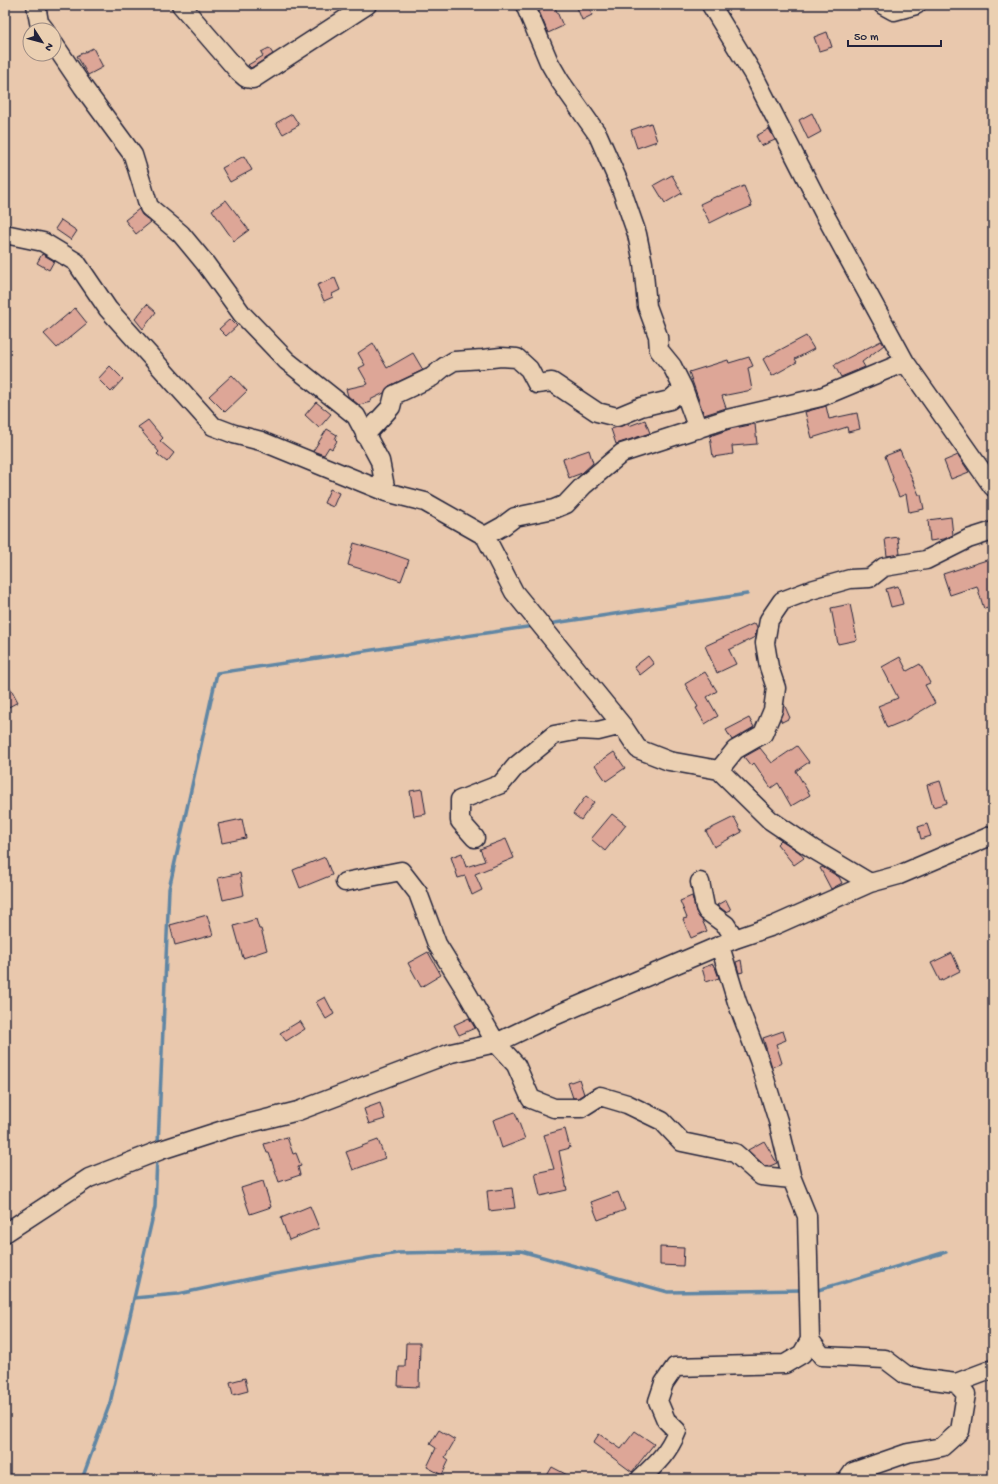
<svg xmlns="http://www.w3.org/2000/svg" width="998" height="1484" font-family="'Gochi Hand',sans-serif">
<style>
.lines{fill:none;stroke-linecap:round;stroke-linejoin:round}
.stream{stroke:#6086a4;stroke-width:3.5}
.building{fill:#dda697;stroke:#22223b}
.minor-casing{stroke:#22223b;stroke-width:21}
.minor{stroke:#ebd0b2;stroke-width:18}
</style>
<rect width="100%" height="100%" fill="#e9c8ad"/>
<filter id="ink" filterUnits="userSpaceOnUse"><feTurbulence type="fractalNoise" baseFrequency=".025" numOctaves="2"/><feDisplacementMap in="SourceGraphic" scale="8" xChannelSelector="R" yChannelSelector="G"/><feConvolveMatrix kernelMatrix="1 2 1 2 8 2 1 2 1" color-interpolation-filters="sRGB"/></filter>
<g filter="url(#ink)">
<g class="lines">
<path class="stream" d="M548 624 747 594
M158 1145 169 889 217 673 534 626
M813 1290H818L946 1252
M134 1298 178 1294 263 1276 398 1253 521 1251 668 1292 803 1290
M82 1479 110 1403 155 1207 157 1157"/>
</g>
<path class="building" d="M552 5H554L563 26 548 33 539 11Z
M576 5H588L592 15 582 20Z
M827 32 832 47 819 51 814 37Z
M93 48 103 67 88 75 77 56Z
M269 48 273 54 251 68 248 65 263 56 261 52Z
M812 113 821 132 808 139 799 120Z
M292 114 299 125 283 134 276 123Z
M651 123 657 141 637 148 631 130Z
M769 129 775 140 761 146 756 136Z
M244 156 252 170 230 182 222 168Z
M672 175 682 193 665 203 654 185Z
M744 186 752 206 731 215 730 213 710 223 700 204 717 196V197Z
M226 200 249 230 234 241 212 210Z
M139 209 142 215 151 222 136 234 125 220Z
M61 220 77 231 71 240 55 229Z
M42 254 54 261 49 270 37 263Z
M335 278 340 290 332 294 333 297 324 301 317 285Z
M147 304 156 312 143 329 135 319Z
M75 308 87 323 57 348 44 334Z
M230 319 237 326 226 336 219 329Z
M806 336 814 349 795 359 797 362 772 376 763 359Z
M881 341 884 345 862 362 865 367 841 377 834 365Z
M373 343 387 368 413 353 423 370 389 386 384 393 370 400 371 402 359 405 348 396 346 389 368 384 359 368 365 365 358 353Z
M749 357 753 366 748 368 752 390 722 396 726 408 704 415 689 372 728 360 729 363Z
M110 366 123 379 111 392 98 379Z
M232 375 247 391 225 412 209 396Z
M316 402 331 414 319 428 305 415Z
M826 406 829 419 857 413 860 429 848 432 847 427 812 438 805 412Z
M148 420 163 438 160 441 174 453 167 462 157 454 159 452 138 427Z
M645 420 650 433 616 444 611 429 628 424 629 426Z
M755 424 757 444 732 446 733 454 713 457 710 436 730 429Z
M327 429 337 435 335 439 337 441 332 449 329 447 324 455 313 451Z
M589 450 593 463 582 473 569 478 563 459Z
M900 450 919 495H921L924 509 909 512 906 494 899 497 892 479 893 478 885 456Z
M958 455 969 472 951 479 944 461Z
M330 489 339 493 333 507 324 503Z
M951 517 953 535 944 539 930 541 928 520Z
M898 537 900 554 887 556 885 539Z
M354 543 387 553V552L409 560 401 581 375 572 374 573 348 565Z
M993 558V607L984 609 977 586 950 595 943 574Z
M898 586 903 604 891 607 886 589Z
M850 604 857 640 838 644 831 608Z
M755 623 757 627 755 637 729 650 736 664 717 673 705 646Z
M648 656 654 664 640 675 634 667Z
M900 657 907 671 920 664 930 683 925 685 935 703 911 717V718L887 728 878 706 898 698 882 667Z
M705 672 717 691 707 697 718 716 705 724 696 708 698 707 685 684Z
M5 678 18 702 5 709Z
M784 704 790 718 782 722 780 719Z
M749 718 754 727 732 740 726 730Z
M797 746 809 762 796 771 810 795 791 806 778 783 771 788 754 763 751 766 744 757 760 748 772 763Z
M614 752 625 768 606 781 595 765Z
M940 781 947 803 933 807 927 785Z
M422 789 426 814 414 816 410 791Z
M586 796 594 802 581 820 573 814Z
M612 814 626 825 605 851 591 839Z
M734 817 742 832 714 847 706 831Z
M242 819 246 838 222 843 218 824Z
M927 824 931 836 921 839 918 827Z
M506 839 514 858 475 874 482 890 472 895 465 876 458 878 451 857 462 853 466 867 485 861 480 849Z
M781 840 799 852 804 858 794 865 777 844Z
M325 857 332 875 300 888 293 870Z
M822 867 839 877 842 883 831 889 820 868Z
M240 873 244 895 223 900 218 878Z
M692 896 696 912 702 920 707 931 691 938 683 919 687 918 680 901Z
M726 900 731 910 726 912 717 905Z
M207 915 213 935 175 945 170 925Z
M256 919 259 929H261L267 950 243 958 234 926Z
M428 952 441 975 421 987 408 963Z
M952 953 960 971 940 981 931 963Z
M741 960 743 972 739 973 736 962Z
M713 964 714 967H715L719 978 706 982 702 968Z
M325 997 334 1014 326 1019 316 1002Z
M469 1018 475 1028 459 1035 454 1025Z
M300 1021 305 1029 286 1041 280 1033Z
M783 1031 786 1040 776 1044 782 1063 772 1067 763 1038Z
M579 1079 584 1094 578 1098H573L568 1083Z
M380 1103 385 1119 369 1124 364 1109Z
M515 1112 525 1139 502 1148 493 1120Z
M565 1129 570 1148 559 1151 567 1190 540 1196 535 1173 554 1169 544 1135Z
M287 1137 293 1154 296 1153 301 1166 298 1167 300 1175 279 1182 269 1153H267L264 1144Z
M378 1140 385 1158 353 1170 346 1152Z
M764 1141 777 1163 770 1166H765L748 1150Z
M263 1181 271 1207 250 1214 241 1188Z
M512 1188 515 1208 489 1211 487 1191Z
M618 1192 625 1210 598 1220 591 1202Z
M310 1206 319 1228 289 1240 281 1218Z
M660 1247 684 1248 683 1266 660 1265Z
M406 1343H420L419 1387 398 1386 399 1367H405Z
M245 1378 248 1391 233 1395 230 1382Z
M439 1430 455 1440 445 1457 449 1460 442 1475 427 1467 436 1448 430 1444Z
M635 1431 654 1444 632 1472 593 1443 599 1434 621 1449Z
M552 1467 575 1479H545Z"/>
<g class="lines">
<defs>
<path id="minor" d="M36 5 39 22 45 30
M181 5 239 72 246 78 253 79 367 5
M525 5 549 62 560 81 598 135 620 185 637 234 643 263 647 306 658 336 659 350 672 366 683 388 698 429
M711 5 753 74 825 215 905 362 993 487
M883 5 894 11 916 5
M54 44 83 87 133 155 149 207 181 234 205 263 242 314 287 361 356 416 380 461 386 492
M5 234 43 242 76 262 108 309 213 426 234 434 261 441 386 492 425 502 485 536 514 592 622 725 638 749 669 761 719 770 770 820 813 849 870 883
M365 435 391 407 394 395 432 377 444 367 454 361 483 359 501 357 517 358 529 369 537 384 552 382 597 412 617 417 641 407 670 400 683 388
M485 536 503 526 515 517 554 509 566 504 583 486 622 453 727 419 821 397 905 362
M719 770 735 750 763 734 773 710 776 688 769 667 765 643 769 620 782 601 811 590 850 579 870 578 884 567 926 560 968 539 993 531
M475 838 460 821V800L501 784 516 766 554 735 580 730 598 731 622 725
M345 882 401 871 418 893 437 944 463 986 496 1043 516 1065 531 1099 554 1108H581L600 1096 627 1104 662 1121 682 1142 735 1153 761 1176 792 1179 807 1216 810 1340 822 1356 885 1359 906 1375 925 1379 956 1383
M700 882 705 907 707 911 726 925 735 939
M720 946 737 1002 759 1060 778 1121 792 1179
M5 1233 89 1178 161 1150 226 1129 298 1111 451 1053 496 1043 540 1022 735 939 773 926 870 883 899 875 993 835
M640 1479C656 1464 669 1452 677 1431L666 1420 658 1401 664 1383 675 1367 785 1364 802 1354 810 1340
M848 1479 853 1472 908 1453 942 1447 960 1431 966 1394 956 1383 993 1369"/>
</defs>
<use href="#minor" class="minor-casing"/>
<use href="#minor" class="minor"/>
</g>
</g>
<rect width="998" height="1484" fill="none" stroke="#ebd0b2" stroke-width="20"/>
<rect x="10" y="10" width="978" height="1464" fill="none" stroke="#22223b" stroke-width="1.5" filter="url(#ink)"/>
<g transform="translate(42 42) rotate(126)"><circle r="19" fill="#ebd0b2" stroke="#9b8a82"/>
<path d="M0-3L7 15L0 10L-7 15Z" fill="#22223b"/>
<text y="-6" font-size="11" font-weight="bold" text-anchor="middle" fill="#22223b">N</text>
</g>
<path d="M848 40v6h93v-6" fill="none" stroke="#22223b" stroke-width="2"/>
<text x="854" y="40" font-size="12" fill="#22223b" stroke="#ebd0b2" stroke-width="3" paint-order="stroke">50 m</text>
</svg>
